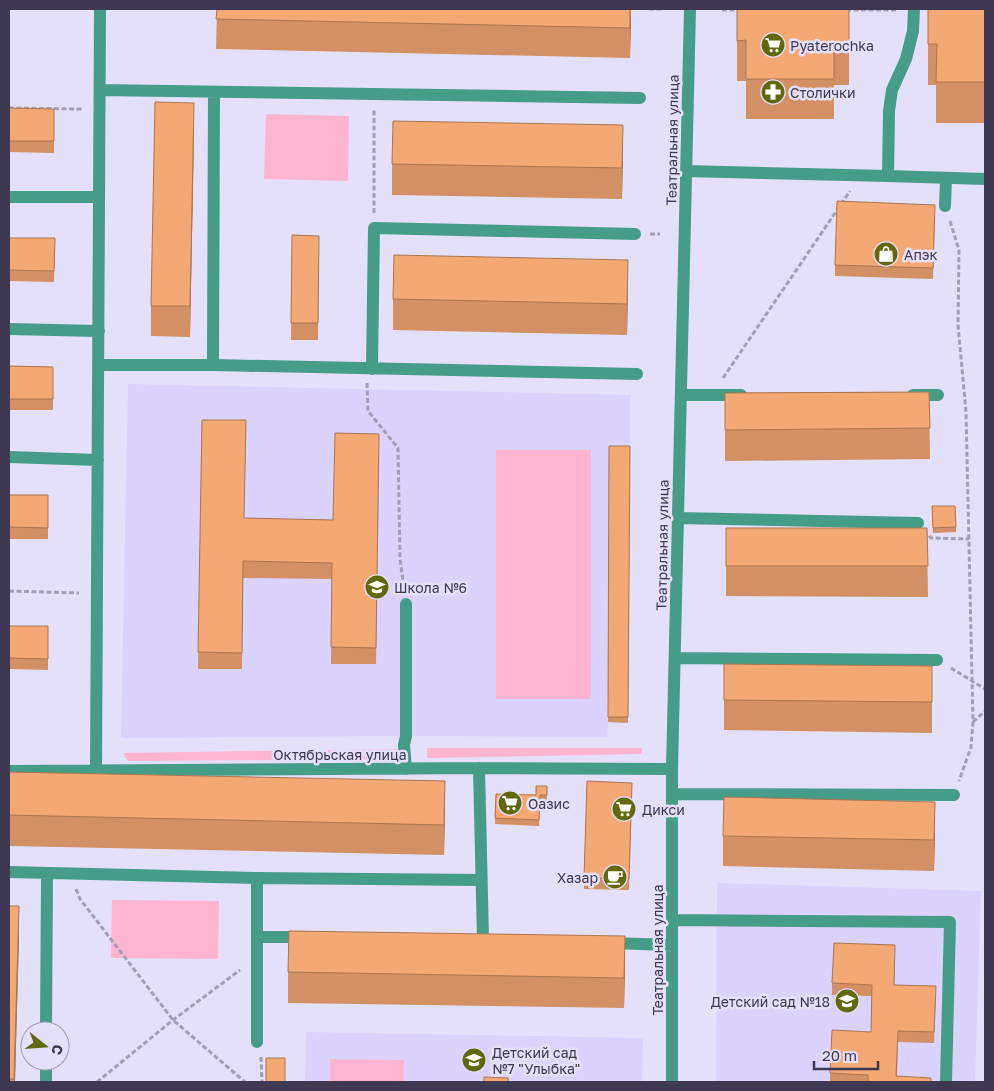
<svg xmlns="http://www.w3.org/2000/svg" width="994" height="1091" font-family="'Golos Text',sans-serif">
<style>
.built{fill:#dbd2fd}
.green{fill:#ffb4d0}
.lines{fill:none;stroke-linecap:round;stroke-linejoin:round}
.path{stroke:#a49fb8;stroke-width:3;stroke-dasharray:5 2.5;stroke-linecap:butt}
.minor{stroke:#459c87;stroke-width:12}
.wall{fill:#d29064}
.shaded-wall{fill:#ab7651}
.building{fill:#f4a874;stroke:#ab7651}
.labels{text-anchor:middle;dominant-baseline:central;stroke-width:5;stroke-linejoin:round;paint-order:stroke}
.poi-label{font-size:14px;fill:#3e3851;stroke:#e5e0fa;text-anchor:start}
.street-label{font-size:14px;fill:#3e3851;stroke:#e5e0fa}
</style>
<rect width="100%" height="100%" fill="#e5e0fa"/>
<path class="built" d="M128 384 630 395 628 723 608 722 607 737 406 736 121 738Z
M717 883 981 891 975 1082H716Z
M306 1032 643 1038 642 1082H305Z"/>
<path class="green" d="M266 114 349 116 348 181 264 179Z
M496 450H591V699H496Z
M427 748H642V754L427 758Z
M402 749 401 754 395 759 128 761 123 753Z
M112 900 219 901 218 959 111 958Z
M330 1059 404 1060V1082H330Z"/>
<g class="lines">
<path class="path" d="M649 9H663
M722 10H742
M846 10H897
M9 108 83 109
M374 213V109
M950 221 959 250 958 325 966 412 973 722 971 747 959 781
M650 234H660
M723 378 850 191
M367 383 368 411 398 448 400 559 404 589
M929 536 931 538 969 539
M9 591 79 593
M951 668 985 689
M973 722 985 711
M76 889 80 899 173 1020 245 1082
M261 1057 262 1082
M97 1082 173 1020 240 970"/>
<path class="minor" d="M100 90 640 98
M686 171 888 176 985 179
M888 176 889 111 892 90 906 59 913 31 914 9
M9 197H99
M945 206 946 178
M9 329 99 331
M98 365H213L637 374
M213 365 214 92
M372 369 374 228 635 234
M681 395H741
M913 395H938
M9 457 98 460
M678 518 918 523
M406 604V736L404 745 406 769
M675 658 937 660
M479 768 483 939
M9 771 479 768 672 769
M96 771 100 9
M672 794 954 795
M9 872 257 878 481 880
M257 878V1042
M672 920 950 922 946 1082
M257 937H305
M610 943 672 945
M46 1031 47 874
M46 1082V1061
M672 1082V769L690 9"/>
</g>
<path class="wall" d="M217 9H631L630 58 216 49Z
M737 9H849V85H834V119H746V81H737Z
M928 9H985V123H936V85H928Z
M9 108 54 109V153L9 152Z
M194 134 190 337 151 336V306Z
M623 156 622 199 392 195V164Z
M935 216 933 279 835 276V265Z
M292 235 319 236 318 340H291Z
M9 238H55L54 282 9 281Z
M628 291 627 335 393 330V299Z
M9 366 53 367V410H9Z
M929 392 930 459 725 461V393Z
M202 420 244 518 333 520 379 451 376 664H331L332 579 243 578 242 669H198Z
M609 446H630L628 723 608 722Z
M9 495H48V539H9Z
M932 506 956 527V532L933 533Z
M726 528H927L928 597 726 596Z
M9 626H48V670L9 669Z
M932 666V733L724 730V700Z
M9 772 445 812 444 855 9 846Z
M547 786V800H540L539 826 495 824 496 794 536 795Z
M632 794 629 890 584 889V878Z
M935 833 934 871 723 866V836Z
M9 906 19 937 15 1082H9Z
M895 957 894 985 936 997 934 1043 898 1042 897 1076 931 1082H830V1073L871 1032 872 996 832 995V983Z
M625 967 624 1008 288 1003V972Z"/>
<path class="shaded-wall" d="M630 9 631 24 630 58Z
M194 103V134L190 337V306Z
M623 125V156L622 199V168Z
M628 260V291L627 335V304Z
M445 781V812L444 855V825Z
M935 802V833L934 871V840Z
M19 906V937L15 1082H14Z
M625 936V967L624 1008V978Z"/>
<path class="building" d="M217 9H630V28L216 19Z
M737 9H849V45H834V79H746V40L737 41Z
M928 9H985V82H936L937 44H928Z
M155 102 194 103 190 306H151Z
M9 108 54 109V141H9Z
M393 121 623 125 622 168 392 164Z
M837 201 935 205 933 268 835 265Z
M292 235 319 236 318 323H291Z
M9 238H55L54 271 9 270Z
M394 255 628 260 627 304 393 299Z
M9 366 53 367V399H9Z
M929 392 930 428 725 430V393Z
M202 420H246L244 518 333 520 335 433 379 434 376 648 331 647 332 563 243 561 242 653 198 652Z
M609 446H630L628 717H608Z
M9 495H48V528L9 527Z
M932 506H955L956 527 933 528Z
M726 528H927L928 566H726Z
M9 626H48V659L9 658Z
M724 664 932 666V702L724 700Z
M9 772 445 781 444 825 9 815Z
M587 781 632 783 629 879 584 878Z
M536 786H547V795H540L539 820 495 818 496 794 536 795Z
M724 797 935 802 934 840 723 836Z
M9 906H19L14 1079H9Z
M289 931 625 936 624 978 288 972Z
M834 943 895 945 894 985 936 986 934 1032 898 1031 896 1076 931 1078V1082H868V1075L830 1073 832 1030 871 1032 872 985 832 983Z
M266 1058H285V1082H266Z
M484 1077 508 1078V1082H484Z"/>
<defs>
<symbol id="supermarket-disc" viewBox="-11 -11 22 22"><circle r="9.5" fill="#61680b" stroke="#e5e0fa"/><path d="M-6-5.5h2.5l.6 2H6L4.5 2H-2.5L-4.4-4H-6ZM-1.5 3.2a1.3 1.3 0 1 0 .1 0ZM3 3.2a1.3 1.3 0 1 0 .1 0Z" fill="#fff"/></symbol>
<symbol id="pharmacy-disc" viewBox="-11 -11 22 22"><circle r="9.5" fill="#61680b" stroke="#e5e0fa"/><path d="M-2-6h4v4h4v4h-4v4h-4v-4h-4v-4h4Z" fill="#fff"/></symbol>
<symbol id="shop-disc" viewBox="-11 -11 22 22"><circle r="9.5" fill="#61680b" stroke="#e5e0fa"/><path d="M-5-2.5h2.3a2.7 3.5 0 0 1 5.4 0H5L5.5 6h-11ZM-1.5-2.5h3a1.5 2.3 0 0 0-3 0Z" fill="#fff"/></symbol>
<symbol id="school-disc" viewBox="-11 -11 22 22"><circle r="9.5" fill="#61680b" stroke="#e5e0fa"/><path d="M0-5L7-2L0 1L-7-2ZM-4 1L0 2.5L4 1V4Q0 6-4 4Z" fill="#fff"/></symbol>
<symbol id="cafe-disc" viewBox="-11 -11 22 22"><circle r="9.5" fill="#61680b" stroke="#e5e0fa"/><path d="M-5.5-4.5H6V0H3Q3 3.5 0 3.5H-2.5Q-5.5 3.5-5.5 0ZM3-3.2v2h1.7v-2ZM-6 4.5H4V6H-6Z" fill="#fff"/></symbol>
</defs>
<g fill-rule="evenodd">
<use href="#supermarket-disc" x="759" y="31" width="28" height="28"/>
<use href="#pharmacy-disc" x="759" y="78" width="28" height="28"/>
<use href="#shop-disc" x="872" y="240" width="28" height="28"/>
<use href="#school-disc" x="363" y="573" width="28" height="28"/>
<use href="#supermarket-disc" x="496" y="789" width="28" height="28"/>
<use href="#supermarket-disc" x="610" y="795" width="28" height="28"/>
<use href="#cafe-disc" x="601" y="863" width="28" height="28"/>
<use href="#school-disc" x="833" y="987" width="28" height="28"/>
<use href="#school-disc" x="460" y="1046" width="28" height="28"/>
</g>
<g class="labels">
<g class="poi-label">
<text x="790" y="45">Pyaterochka</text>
<text x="790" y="92">Столички</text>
<text x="904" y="254">Апэк</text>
<text x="394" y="587">Школа №6</text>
<text x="528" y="803">Оазис</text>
<text x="642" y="809">Дикси</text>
<text x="598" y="877" text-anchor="end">Хазар</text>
<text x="830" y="1001" text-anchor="end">Детский сад №18</text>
<text x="492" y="1052">Детский сад<tspan x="492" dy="16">№7 "Улыбка"</tspan></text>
</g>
<g class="street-label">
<text transform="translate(672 140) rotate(-89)">Театральная улица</text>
<text transform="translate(662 545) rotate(-89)">Театральная улица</text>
<text x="340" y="754">Октябрьская улица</text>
<text transform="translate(657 950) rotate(-90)">Театральная улица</text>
</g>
</g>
<rect width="994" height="1091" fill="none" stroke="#3e3851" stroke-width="20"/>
<g transform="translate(45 1046) rotate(107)"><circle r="24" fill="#e5e0fa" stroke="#a29db6"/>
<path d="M0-4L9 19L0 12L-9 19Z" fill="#61680b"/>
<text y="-8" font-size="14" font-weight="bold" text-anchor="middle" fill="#3e3851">С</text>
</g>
<path d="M814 1061v8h64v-8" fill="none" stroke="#3e3851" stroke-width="2.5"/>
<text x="822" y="1061" font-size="15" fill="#3e3851" stroke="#e5e0fa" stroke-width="4" paint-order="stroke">20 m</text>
</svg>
